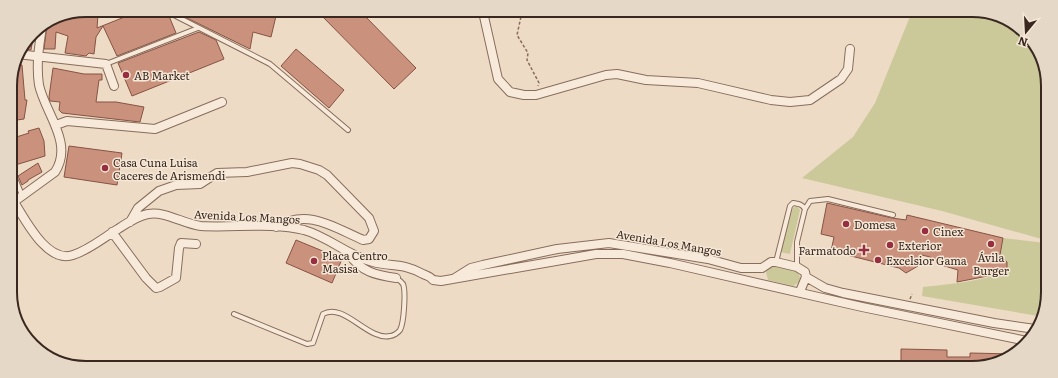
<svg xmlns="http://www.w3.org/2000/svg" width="1058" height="378" font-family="Literata,serif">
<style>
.green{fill:#cbc99a}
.building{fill:#ca917d;stroke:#875343}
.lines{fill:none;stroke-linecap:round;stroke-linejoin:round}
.lane-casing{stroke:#886d5c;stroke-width:6}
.street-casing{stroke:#886d5c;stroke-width:10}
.path{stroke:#886d5c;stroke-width:1.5;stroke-dasharray:3 2;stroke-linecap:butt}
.lane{stroke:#f8eada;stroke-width:4}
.street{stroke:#f8eada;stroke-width:8}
.poi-dot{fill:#962e40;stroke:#f5e7d6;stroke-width:1.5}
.labels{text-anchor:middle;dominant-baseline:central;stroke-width:3;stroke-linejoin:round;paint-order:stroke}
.poi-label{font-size:11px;fill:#392820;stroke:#f5e7d6;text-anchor:start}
.street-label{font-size:11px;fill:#392820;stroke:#f5e7d6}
.rim{fill:none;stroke:#392820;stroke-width:2}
</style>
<rect width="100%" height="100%" fill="#eddbc6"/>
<path class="green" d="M911 14H996L1029 36 1047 76 1045 240 942 211 802 178 853 137 875 103Z
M797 206 800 210 790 254 780 252 793 208Z
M1003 238 1045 243 1044 317 922 296 923 287C950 284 981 282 1005 271L1007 262 1000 255Z
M772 264 797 271 800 277V282L793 286 768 280 766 272Z"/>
<path class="building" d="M142 10 161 11 169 16 176 33 117 56 103 26 96 37 94 54 89 53 86 56 65 53 68 36 56 32 55 49H44L47 25 80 12 98 15 97 28Z
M187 10 273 11 272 15 276 16 271 37 253 32 250 49 185 17Z
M317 11H360L416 68 394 89Z
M34 32 31 50 20 49 23 46Z
M199 32 216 40 224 59 132 96 118 63Z
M296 49 344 90 329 108 281 66Z
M15 63 22 65 25 100H27L24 119 10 121V81Z
M53 68 84 74H102V80H99L96 102H116L144 107 140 122 62 113 59 110 60 102 50 101 49 97Z
M39 128 44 141 45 156 12 166 10 139 29 133 28 131Z
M69 146 122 153 117 185 64 177Z
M38 163 42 172 28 180V181L22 185 18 176Z
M827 203 892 218 906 220 907 215 1003 238 1000 255 1007 262V267L1005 272 998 274 957 282 958 270 938 264 930 257 922 255 918 266 906 273 899 268 831 251 834 237 821 234Z
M296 240 342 259 332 283 286 263Z
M901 349 947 350V357H970V353L1014 354 977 368H901Z"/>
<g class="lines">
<defs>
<path id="lane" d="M164 10 270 64 348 130
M370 11 373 14
M106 64 198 28
M11 169 22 195
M805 209 810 201 828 199 893 215
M776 262 790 206 793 203C799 204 802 204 805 209L797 242V266
M234 314 307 344 313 343 323 314C344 302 368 341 390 336 393 336 398 333 400 330 404 323 406 291 403 284 401 281 399 280 396 278"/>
<path id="street" d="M483 12 498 79 510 92 524 95H536L606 75 617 74 646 80 698 83 771 100 790 102 810 100 841 79 848 69 850 49
M17 54 106 64 114 86
M56 125 67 121 155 129 222 102
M14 202C25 219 47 264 73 255 89 250 103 238 118 229 127 223 137 216 148 214 166 211 183 224 201 226 234 228 272 222 304 230 329 237 348 256 373 262 393 267 404 263 423 274 427 276 430 276 433 280L441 281 596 254H623L670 263 862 307 1027 341
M11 204 55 172C74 143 45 113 39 85 36 65 39 46 42 27
M130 222 138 208 159 191 176 185 200 184 217 173 247 172 292 163 300 164 319 170 327 175 369 218 374 231 369 239 363 240C333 227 308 208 276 227
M112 232 146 278 156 288 160 287 176 278 179 248 181 243 196 244
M349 254C361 272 376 275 396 278
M806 277 825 288 843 293 994 323 1035 329
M455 278 471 268 483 265 557 249 609 243 708 259 741 268H762L771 262H776L797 267 805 272 806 277 801 289 802 293"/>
</defs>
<use href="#lane" class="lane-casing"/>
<use href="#street" class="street-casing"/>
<path class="path" d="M522 12 517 35 528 53 527 60 539 83 538 86
M910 299 912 294"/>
<use href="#lane" class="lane"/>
<use href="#street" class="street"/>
</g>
<g class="poi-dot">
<circle cx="126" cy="75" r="4"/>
<circle cx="105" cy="168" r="4"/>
<circle cx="846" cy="224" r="4"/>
<circle cx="925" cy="231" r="4"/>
<circle cx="991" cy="244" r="4"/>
<circle cx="890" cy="245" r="4"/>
<path d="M862 244h4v4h4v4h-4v4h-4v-4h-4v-4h4z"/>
<circle cx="878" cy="260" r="4"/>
<circle cx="314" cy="261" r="4"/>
</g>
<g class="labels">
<g class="poi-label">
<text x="134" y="75">AB Market</text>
<text x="113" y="162">Casa Cuna Luisa<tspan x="113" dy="13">Caceres de Arismendi</tspan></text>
<text x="854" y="224">Domesa</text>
<text x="933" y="231">Cinex</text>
<text x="898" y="245">Exterior</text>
<text x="856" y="250" text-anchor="end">Farmatodo</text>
<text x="322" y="255">Placa Centro<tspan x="322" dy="13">Masisa</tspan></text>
<text x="991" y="257" text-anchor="middle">Ávila<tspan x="991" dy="13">Burger</tspan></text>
<text x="886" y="260">Excelsior Gama</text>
</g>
<g class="street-label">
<text transform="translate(247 216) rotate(3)">Avenida Los Mangos</text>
<text transform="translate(669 242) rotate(10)">Avenida Los Mangos</text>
</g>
</g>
<path d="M0 0H1058V378H0ZM86 17H972A69 69 0 0 1 1041 86V292A69 69 0 0 1 972 361H86A69 69 0 0 1 17 292V86A69 69 0 0 1 86 17Z" fill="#e6d8c7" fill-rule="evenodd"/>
<path class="rim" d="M86 17H972A69 69 0 0 1 1041 86V292A69 69 0 0 1 972 361H86A69 69 0 0 1 17 292V86A69 69 0 0 1 86 17Z"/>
<g transform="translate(1026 32) rotate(198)" stroke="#f5e7d6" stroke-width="3" paint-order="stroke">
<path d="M0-3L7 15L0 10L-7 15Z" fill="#392820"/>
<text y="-6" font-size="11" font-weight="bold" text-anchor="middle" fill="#392820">N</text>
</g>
</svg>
